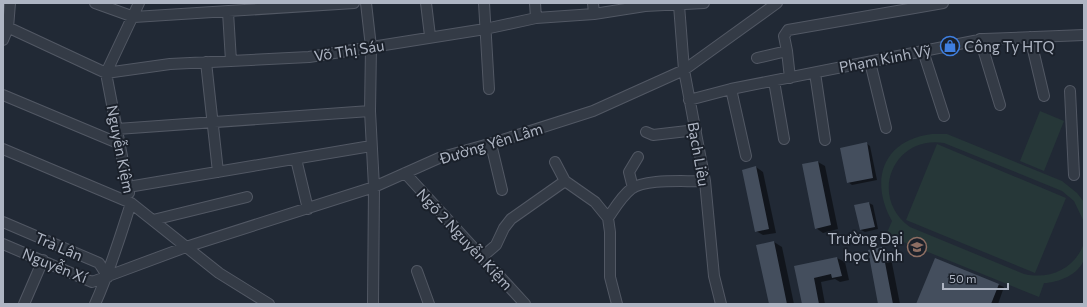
<svg xmlns="http://www.w3.org/2000/svg" width="1087" height="307" font-family="Commissioner,sans-serif">
<style>
.green{fill:#263738}
.shadow{fill:#0007}
.building{fill:#444e5d}
.lines{fill:none;stroke-linecap:round;stroke-linejoin:round}
.minor-casing{stroke:#525864;stroke-width:12}
.minor{stroke:#343b46;stroke-width:10}
.labels{text-anchor:middle;dominant-baseline:central;stroke-width:4;stroke-linejoin:round;paint-order:stroke}
.poi-label{font-size:15px;fill:#aeb5c3;stroke:#1a202a;text-anchor:start}
.street-label{font-size:15px;fill:#aeb5c3;stroke:#1a202a}
</style>
<rect width="100%" height="100%" fill="#212935"/>
<path class="green" d="M1040 111 1064 121 1044 171 1020 161Z
M932 134H947L1062 181 1077 193 1084 202V222L1074 201 1062 191 944 143C893 135 868 197 910 227L1024 274C1050 280 1075 269 1084 243 1084 247 1085 254 1084 259 1080 274 1058 283 1044 283L1039 297 886 235 892 221C869 180 883 140 932 134Z
M937 144 1066 198 1035 273 906 220Z"/>
<path class="shadow" d="M866 143 870 146 877 180 852 185 848 182Z
M818 162 825 166 838 229 823 233 816 228Z
M756 167 763 172 776 233 763 235 756 231Z
M869 203 873 205 878 229 865 232 861 230Z
M774 242 782 247 794 304H770Z
M882 248 890 253 900 304H879L869 251Z
M837 258 845 262 849 280 840 282 835 279 821 282 825 304H803L795 267Z
M935 259 1004 287 998 304H917Z"/>
<path class="building" d="M867 142 873 178 847 183 840 148Z
M818 161 831 225 815 229 802 164Z
M756 166 769 229 755 232 742 170Z
M869 202 875 227 860 230 854 205Z
M774 241 787 304H769L756 245Z
M882 247 893 304H878L868 250Z
M837 257 842 276 832 278 831 274 814 278 819 304H802L794 266Z
M935 258 999 284 991 304H916Z"/>
<g class="lines">
<defs>
<path id="minor" d="M95 3 134 17 354 3
M366 3 371 47 370 111 374 187 373 304
M426 3 430 36
M484 3 489 89
M535 3 536 18
M593 3 594 14
M679 5 684 70 705 181 714 276 721 304
M228 12 231 61
M3 25 106 73 170 64 309 57 485 29 536 18 594 14 645 6 704 3
M1030 37 1044 96
M980 39 1000 105
M3 40 8 28 10 3
M787 51 790 78
M923 51 944 116
M757 58 787 51 784 36 788 30 943 3
M206 62 218 172
M870 62 886 128
M815 73 825 140
M774 81 784 139
M731 89 746 156
M1070 91 1074 175
M3 95 120 144
M689 100 731 89 984 39 1084 35
M117 129 370 111
M646 132 653 135 696 130
M491 144 502 190
M3 149 131 203 219 273 269 304
M296 159 308 209
M555 162 565 181 595 202 608 218 610 232V277L617 304
M405 173 525 304
M128 187 371 146
M633 188 629 172 638 157
M129 193 106 73 139 3
M608 218C615 208 621 197 631 189 646 178 686 182 705 181
M153 220 247 197
M3 222 99 263 108 277
M3 244 92 282 186 247 374 187 439 158 496 142 593 111 684 70 777 3
M482 257 496 245 504 228 511 219 565 181
M417 271 429 304
M24 304 43 260
M95 304C110 271 120 237 131 203"/>
</defs>
<use href="#minor" class="minor-casing"/>
<use href="#minor" class="minor"/>
</g>
<defs>
<symbol id="shop-ring" viewBox="-11 -11 22 22"><circle r="9.5" fill="#1a202a" stroke="#3f7fe0" stroke-width="1.5"/><path d="M-5-2.5h2.3a2.7 3.5 0 0 1 5.4 0H5L5.5 6h-11ZM-1.5-2.5h3a1.5 2.3 0 0 0-3 0Z" fill="#3f7fe0"/></symbol>
<symbol id="university-ring" viewBox="-11 -11 22 22"><circle r="9.5" fill="#1a202a" stroke="#8d6e63" stroke-width="1.5"/><path d="M0-5L7-2L0 1L-7-2ZM-4 1L0 2.5L4 1V4Q0 6-4 4Z" fill="#8d6e63"/></symbol>
</defs>
<g fill-rule="evenodd">
<use href="#shop-ring" x="939" y="35" width="22" height="22"/>
<use href="#university-ring" x="906" y="236" width="22" height="22"/>
</g>
<g class="labels">
<g class="poi-label">
<text x="964" y="46">Công Ty HTQ</text>
<text x="903" y="238" text-anchor="end">Trường Đại<tspan x="903" dy="17">học Vinh</tspan></text>
</g>
<g class="street-label">
<text transform="translate(349 50) rotate(-9)">Võ Thị Sáu</text>
<text transform="translate(885 58) rotate(-11)">Phạm Kinh Vỹ</text>
<text transform="translate(491 143) rotate(-17)">Đường Yên Lâm</text>
<text transform="translate(121 149) rotate(79)">Nguyễn Kiệm</text>
<text transform="translate(699 154) rotate(80)">Bạch Liêu</text>
<text transform="translate(465 239) rotate(47)">Ngõ 2 Nguyễn Kiệm</text>
<text transform="translate(59 246) rotate(23)">Trà Lân</text>
<text transform="translate(55 265) rotate(22)">Nguyễn Xí</text>
</g>
</g>
<rect width="1087" height="307" fill="none" stroke="#aeb5c3" stroke-width="8"/>
<path d="M943 283v6h65v-6" fill="none" stroke="#aeb5c3" stroke-width="2"/>
<text x="949" y="283" font-size="12" fill="#aeb5c3" stroke="#1a202a" stroke-width="3" paint-order="stroke">50 m</text>
</svg>
